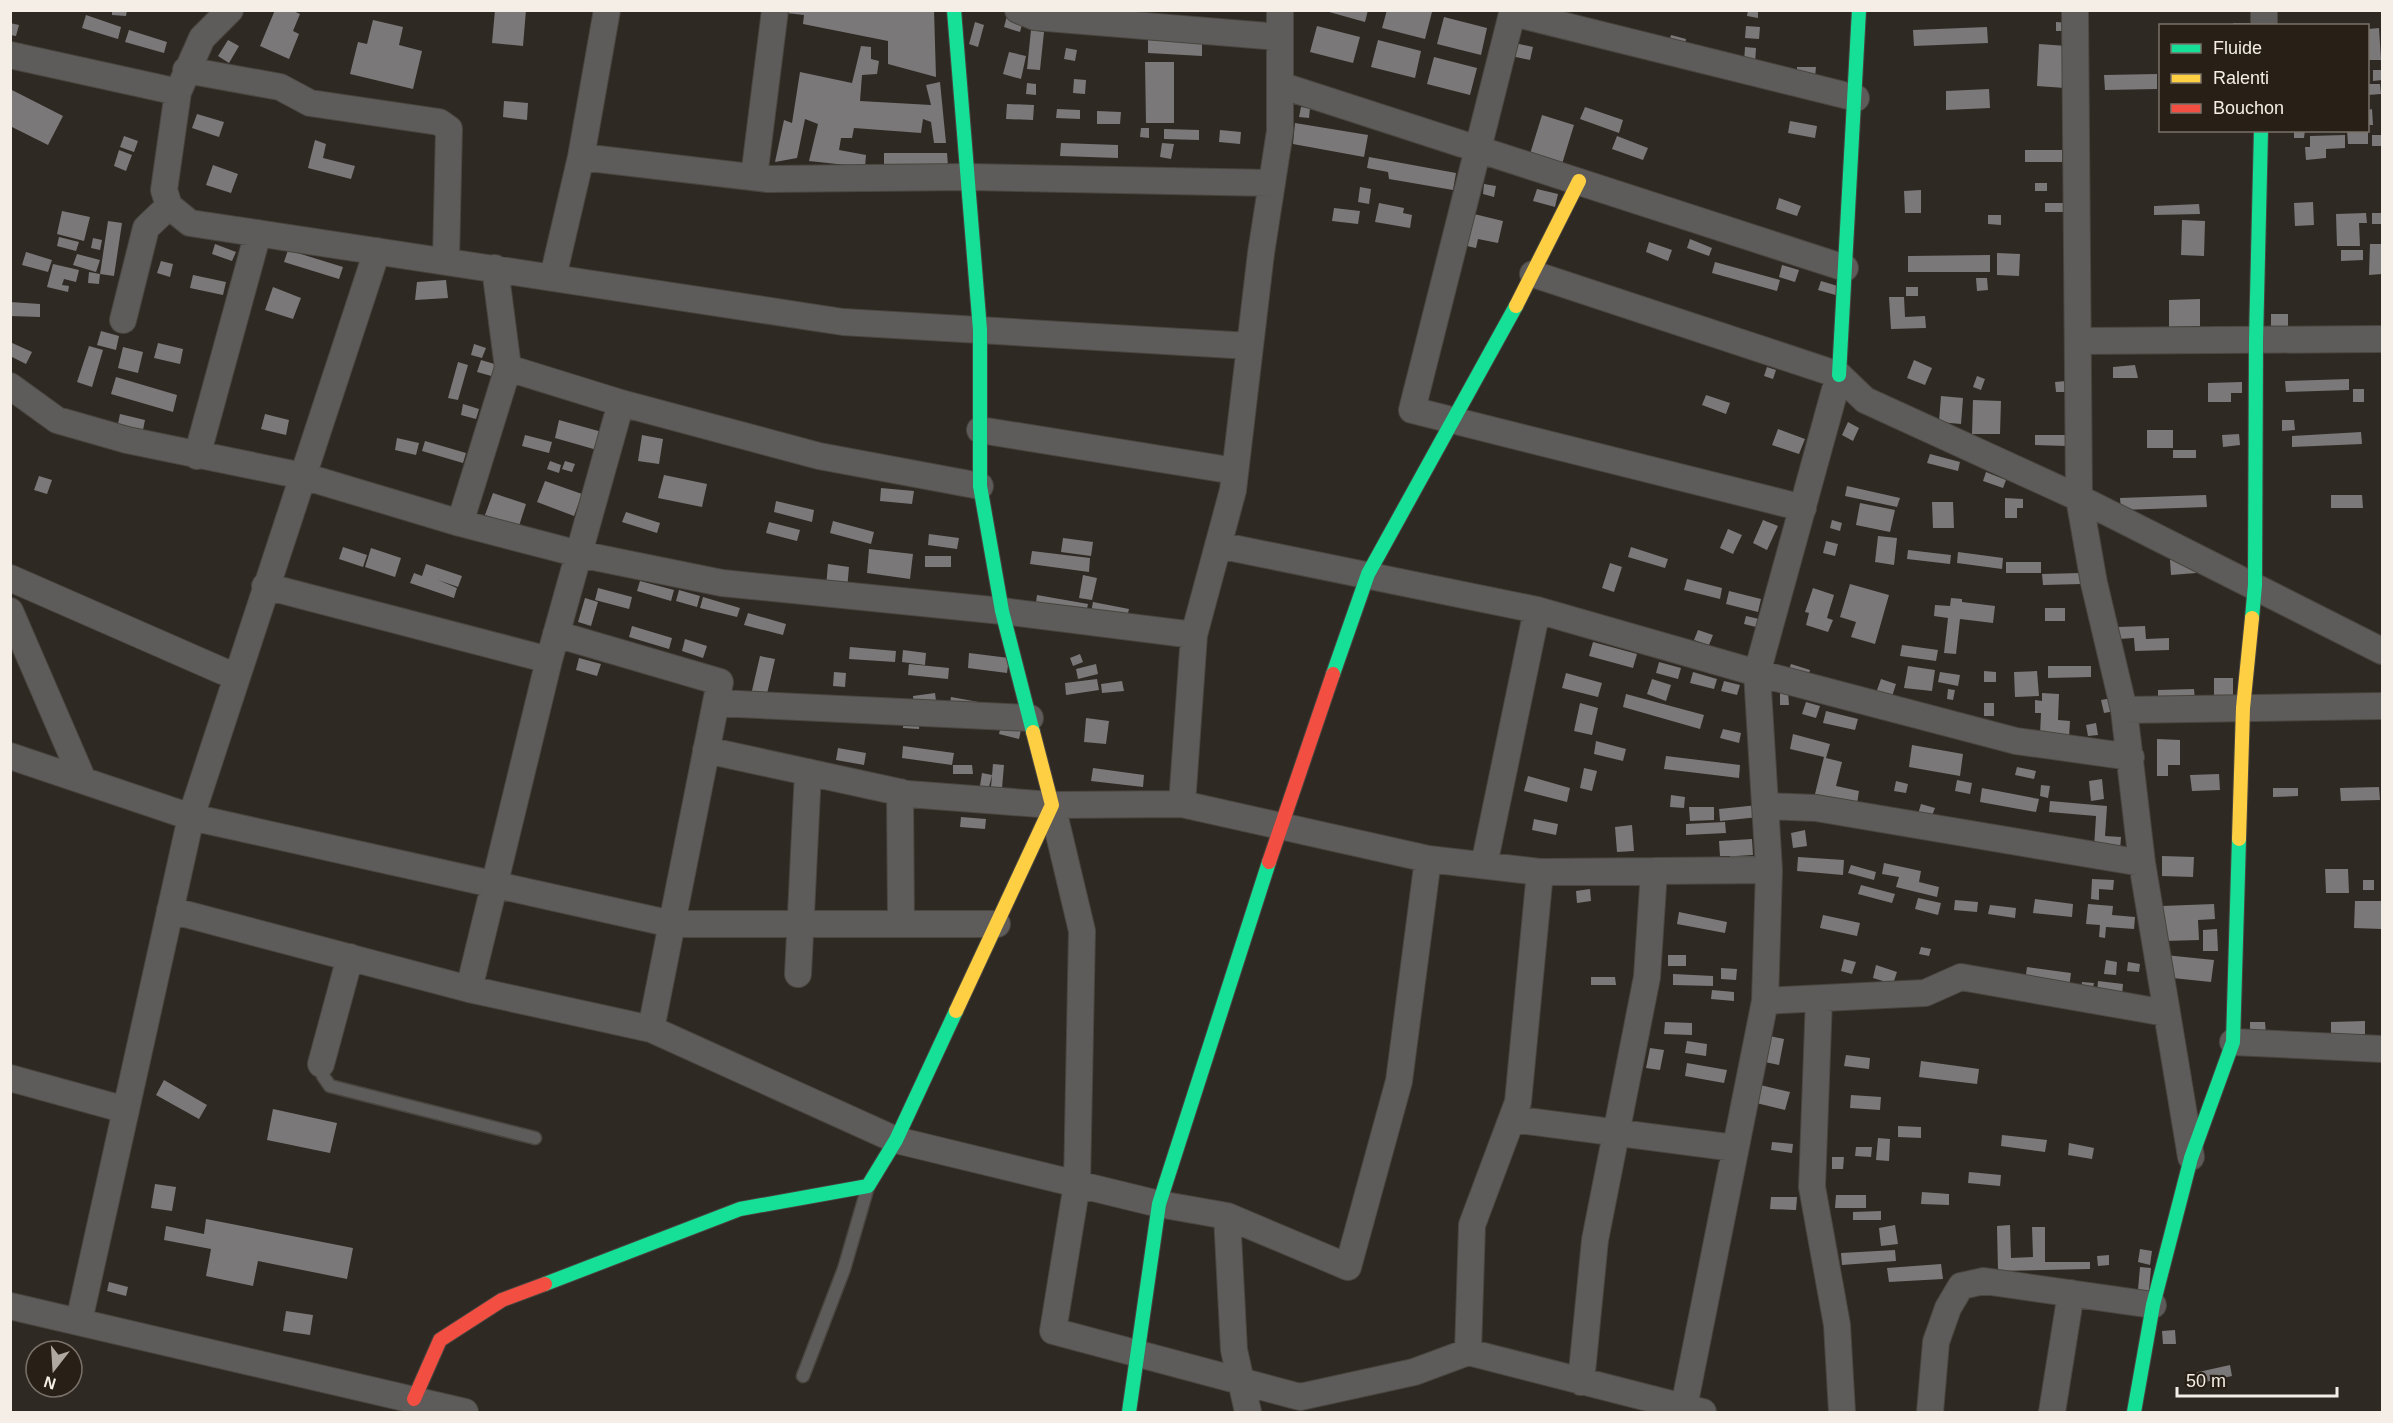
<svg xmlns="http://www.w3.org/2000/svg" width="2393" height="1423" font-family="Arial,sans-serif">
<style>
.building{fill:#7b7879}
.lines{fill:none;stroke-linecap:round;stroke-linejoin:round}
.lane-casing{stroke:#49453f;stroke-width:15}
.street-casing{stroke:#49453f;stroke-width:28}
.fast-casing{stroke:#49453f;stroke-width:16}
.slow-casing{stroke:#49453f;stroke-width:16}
.jam-casing{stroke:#49453f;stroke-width:16}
.lane{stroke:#5e5c5b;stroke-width:12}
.street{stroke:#5e5c5b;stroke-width:26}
.fast{stroke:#16e098;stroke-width:14}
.slow{stroke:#ffcf43;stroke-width:14}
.jam{stroke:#f24e42;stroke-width:14}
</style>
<rect width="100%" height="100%" fill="#2e2923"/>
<path class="building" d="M112 10H127L126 16 112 15Z
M275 10H291L300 14 293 31 299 34 289 59 260 46Z
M495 10H526L523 46 492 43Z
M786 10H934L936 77 888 64V41L803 24 804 15 786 13Z
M1322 10H1368L1365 22Z
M1387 10 1432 12 1425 39 1382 28Z
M1748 10H1758V18L1747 16Z
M86 15 121 27 118 39 82 28Z
M1007 16 1023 21 1020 32 1004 27Z
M1444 17 1487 28 1481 55 1437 44Z
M373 20 403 27 399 45 422 51 413 89 350 74 358 42 367 44Z
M975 22 984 25 978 47 969 44Z
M2056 22 2068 23V31H2056Z
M10 23 19 25 16 36 10 35Z
M2233 23H2258V26H2233Z
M1317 26 1360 37 1353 63 1310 52Z
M1746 26 1760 27 1759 39 1745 38Z
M1987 27 1988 43 1914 46 1913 30Z
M2379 28 2381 60H2369L2368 29Z
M129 30 167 42 164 53 125 42Z
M1031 30 1044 32 1040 70 1027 69Z
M1671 35 1686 39 1683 52 1667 48Z
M228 40 239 46 229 63 218 56Z
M1148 40 1202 43V56L1148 53Z
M1378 40 1421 51 1415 78 1371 67Z
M1510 42 1533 47 1530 60 1507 55Z
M2039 44 2067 46 2065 88 2037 86Z
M861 46 871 47V59L879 61 877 74 862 75 860 101 931 105 926 85 940 82 946 143H934L931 122 923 119 921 133 854 128 852 138H841L839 150 866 155 865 167 809 161 818 124 805 119 797 158 775 162 784 120 792 123 800 72 852 83Z
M1745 47 1756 48 1755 64 1744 63Z
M1066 48 1077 50 1075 61 1064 59Z
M1009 52 1026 56 1021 79 1003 74Z
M1434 57 1477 68 1470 95 1427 84Z
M1145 62H1174V123H1146Z
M1797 67H1816L1815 77H1797Z
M2373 70H2382V80L2373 81Z
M2157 74V89L2105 90 2104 75Z
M1074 79 1086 80 1085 94 1073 93Z
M1027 83 1036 84V95L1026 94Z
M2368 84H2380L2381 94 2368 95Z
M10 89 63 116 48 145 10 126Z
M1989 89 1990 108 1946 110V91Z
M504 101 528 103 527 120 503 117Z
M1007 104 1034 105 1033 120 1006 119Z
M1301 107 1310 108 1309 118 1299 117Z
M1585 107 1623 120 1619 133 1580 119Z
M1057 109 1080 110V119L1056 118Z
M2372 109 2373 125H2368V110Z
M1097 111 1121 112 1120 124H1097Z
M197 114 224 122 219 137 192 128Z
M1542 115 1574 125 1562 164 1530 154Z
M1790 121 1817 126 1815 138 1788 133Z
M1295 123 1368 135 1364 157 1293 144Z
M1141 128H1149V138L1140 137Z
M1164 129 1199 130V140L1164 139Z
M1220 130 1241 132 1240 144 1219 142Z
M2294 130H2305L2304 138H2294Z
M2347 130H2368V144H2348Z
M2345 135V148L2326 149V158L2306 160 2305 147H2310V136Z
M2372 135H2382V146H2372Z
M124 136 138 141 134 152 120 147Z
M1617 136 1648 148 1643 160 1612 149Z
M315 140 326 144 323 158 355 166 351 179 308 168Z
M1061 143 1118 145V158L1060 156Z
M1162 143 1174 144 1171 159 1160 157Z
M119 150 132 155 126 171 114 166Z
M2025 150H2062V162H2025Z
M884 153H947L948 166 884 165Z
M1369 157 1456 173 1453 190 1389 179 1388 172 1367 168Z
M213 165 238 174 231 193 206 185Z
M2035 183H2047V191H2035Z
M1484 184 1496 186 1494 197 1483 194Z
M1360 187 1371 189 1369 204 1358 202Z
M1537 189 1558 194 1555 207 1533 201Z
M1921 190V213H1905L1904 191Z
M1779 198 1801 206 1797 216 1776 209Z
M2313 202 2314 225 2295 226 2294 203Z
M1379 203 1404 208 1403 213 1412 215 1410 228 1375 222Z
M2045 203H2070V212H2045Z
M2199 204 2200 214 2154 215V206Z
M1334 208 1360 211 1358 224 1332 221Z
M62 211 90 217 84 241 57 234Z
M2366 213 2367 223H2359L2360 246H2337L2336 214Z
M2372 213H2382V224H2372Z
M1474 214 1503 221 1498 243 1478 239 1476 248 1467 246Z
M1988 215H2001V225L1988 224Z
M2182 220 2205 221 2204 256 2181 255Z
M108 221 122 223 114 276 100 274 99 284 88 283 89 272 100 274Z
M59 237 79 242 76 251 57 246Z
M93 238 102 240 100 250 91 248Z
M1690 239 1712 248 1709 256 1687 248Z
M1649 242 1672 250 1668 261 1646 252Z
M215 244 236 252 232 261 212 254Z
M2370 244H2382V274L2369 275Z
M288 250 343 267 339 279 284 262Z
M2341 250H2363V260L2341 261Z
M26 252 52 260 48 272 22 265Z
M1997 253 2020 254 2019 276 1997 275Z
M77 254 100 260 96 272 73 265Z
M1990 255V272H1908V256Z
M161 261 173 264 170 277 157 273Z
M1715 262 1780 280 1777 291 1712 273Z
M53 264 79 270 76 282 64 279 62 285 69 286 68 292 47 287Z
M1782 265 1799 270 1795 282 1779 277Z
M193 275 226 282 223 295 190 288Z
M1976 278H1987L1988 290 1977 291Z
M446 280 448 298 415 300 417 282Z
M1821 281 1841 287 1839 296 1818 290Z
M273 287 301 298 293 319 265 310Z
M1906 287H1918V296H1906Z
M1889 297H1904L1905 317 1925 316 1926 328 1891 329Z
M2200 299V326L2169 327V300Z
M10 302 40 304V317L10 316Z
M2271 314H2288V328L2271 329Z
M101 331 119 336 116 350 97 345Z
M10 342 32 352 26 364 10 356Z
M158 343 183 349 180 364 154 358Z
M474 344 486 348 482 358 471 355Z
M89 346 103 350 92 387 77 382Z
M123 347 143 352 138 373 118 368Z
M481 360 508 368 495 377 477 372Z
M1914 360 1932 368 1925 385 1907 378Z
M458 362 468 365 458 400 448 398Z
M2135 365 2138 378H2113V367Z
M1767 367 1776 370 1773 379 1764 376Z
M1977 376 1985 379 1981 390 1973 387Z
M116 377 177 395 173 412 111 394Z
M2349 379V390L2286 392 2285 381Z
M2066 381V392H2056L2055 382Z
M2242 382V393H2231V402H2208V383Z
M2353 389H2364V402H2353Z
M1706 395 1730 403 1726 414 1702 405Z
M1941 396 1963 398 1961 424 1939 422Z
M1973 400 2001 401 2000 434H1972Z
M463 404 479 409 476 419 461 415Z
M120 414 145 420 142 435 117 429Z
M265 414 289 420 286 435 261 429Z
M559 420 602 432 597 450 555 438Z
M2282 420H2294L2295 430 2282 431Z
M1848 422 1859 428 1853 441 1842 435Z
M1778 429 1805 439 1799 454 1772 445Z
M2147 430H2173V448H2147Z
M2361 432 2362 444 2292 447V436Z
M2239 434 2240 445 2223 447 2222 435Z
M525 435 552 442 549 453 522 446Z
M642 435 663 439 659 464 638 461Z
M2035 435H2066V446L2035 445Z
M397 438 419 443 416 455 395 450Z
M425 441 466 453 463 463 422 451Z
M2173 450H2196V458H2173Z
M1930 454 1960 462 1958 471 1927 463Z
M550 461 561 465 559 473 547 469Z
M565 461 575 464 572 472 562 469Z
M1986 472 2006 480 2003 488 1983 481Z
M664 475 707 484 702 507 658 498Z
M39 476 52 480 47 494 34 490Z
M545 481 582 494 574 516 537 502Z
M1847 486 1900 498 1897 507 1845 496Z
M881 488 914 491 912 504 880 501Z
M493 493 526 504 519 526 485 515Z
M2206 495 2207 507 2121 510 2120 498Z
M2331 495H2362L2363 508H2331Z
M2005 498 2023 499V508H2017V518H2005Z
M776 501 814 510 812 522 774 512Z
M1932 502H1953L1954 528H1933Z
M1860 503 1895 510 1890 532 1856 525Z
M626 512 660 523 657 533 622 522Z
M1763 520 1778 526 1767 550 1753 543Z
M1832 520 1842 523 1840 531 1830 528Z
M833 521 874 532 871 544 830 533Z
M769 522 800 530 797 541 766 533Z
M1728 529 1742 535 1733 554 1720 548Z
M929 534 959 538 957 549 928 545Z
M1878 536 1897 538 1894 565 1875 562Z
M1063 538 1093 542 1091 556 1061 552Z
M1826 541 1838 544 1835 556 1823 553Z
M343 547 367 555 363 567 339 559Z
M1631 547 1668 559 1665 568 1628 557Z
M371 548 401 558 395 577 365 567Z
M869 549 913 554 910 579 867 573Z
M1908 550 1951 555 1950 564 1907 559Z
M1032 551 1090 558 1089 572 1030 564Z
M1958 552 2003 558 2002 569 1957 563Z
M925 556H951V567H925Z
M2195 558 2196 573 2171 575 2170 560Z
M2006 562H2041V573H2006Z
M1610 563 1622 567 1614 592 1602 588Z
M426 564 462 576 458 587 438 580 457 588 454 598 410 583 414 573 422 576Z
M828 564 849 567 847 590 826 587Z
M2081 573 2082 584 2043 585 2042 574Z
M1083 575 1097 578 1092 600 1079 598Z
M1687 579 1722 588 1720 599 1684 590Z
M640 581 674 590 671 601 637 591Z
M1850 584 1889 595 1875 644 1851 637 1856 622 1840 617Z
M598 588 632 597 629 609 595 600Z
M1813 588 1834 595 1827 618 1833 620 1828 632 1806 625 1809 613 1805 612Z
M679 590 700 596 697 607 676 601Z
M1729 591 1761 599 1758 612 1726 604Z
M1037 595 1088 604 1085 617 1035 609Z
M703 597 740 608 737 617 700 608Z
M585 598 598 602 591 626 578 622Z
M1951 598 1962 599V602L1995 606 1993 623 1960 619 1956 654 1944 653 1948 618 1934 616 1935 605 1950 606Z
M1093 602 1129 609 1125 626 1090 618Z
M2045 608H2065V621H2045Z
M748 613 786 624 783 635 744 625Z
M1746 616 1759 619 1756 627 1744 624Z
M632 626 672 638 669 649 629 637Z
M2145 626 2146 639 2169 638V650L2135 651 2134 638 2118 639V627Z
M1698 630 1713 635 1709 645 1694 640Z
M685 639 707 646 703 658 682 651Z
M1593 642 1637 654 1633 668 1589 656Z
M1902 645 1938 650 1936 661 1900 656Z
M850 647 896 651 895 662 849 659Z
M903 650 926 653 925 665 902 662Z
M969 653 1009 658 1007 673 968 668Z
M1080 654 1083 662 1073 666 1070 658Z
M760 656 775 659 766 698 751 695Z
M579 658 601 664 597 676 576 670Z
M1659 662 1681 668 1678 679 1656 673Z
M909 664 949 668 948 679 908 675Z
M1096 664 1098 674 1078 679 1076 669Z
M1791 664 1810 670 1807 681 1787 675Z
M1908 666 1935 670 1932 691 1904 688Z
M2048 666H2091V677L2048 678Z
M1984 671 1996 672V682H1984Z
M2037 671 2039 696 2015 697 2014 672Z
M834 672 846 673 845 687 833 686Z
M1693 672 1717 679 1714 689 1690 683Z
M1940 672 1960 675 1958 686 1938 682Z
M1566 673 1602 683 1598 697 1562 688Z
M2214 678H2233V703H2214Z
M1097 679 1099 690 1066 695 1065 683Z
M1652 679 1671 685 1666 701 1647 694Z
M1881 679 1896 684 1889 706 1873 701Z
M1122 681 1124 691 1102 693 1101 684Z
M1724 681 1740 685 1737 695 1721 691Z
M1948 689 1955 690 1953 700 1947 699Z
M2194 689 2195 700 2158 701V690Z
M1780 692H1788L1789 705H1780Z
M935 693 937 708 914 710 913 696Z
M2042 693 2059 694 2058 720 2070 721 2069 737 2040 735 2041 713H2035V700L2042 701Z
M1626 694 1704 715 1700 729 1623 707Z
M951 697 984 703 949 708Z
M2112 698 2115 711 2104 713 2101 700Z
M1806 702 1820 706 1816 718 1802 714Z
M1580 703 1598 708 1592 735 1574 731Z
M1984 703H1994V716H1984Z
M1826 711 1858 719 1855 730 1823 723Z
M904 714 920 715 919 729 903 728Z
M1086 718 1109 721 1106 744 1084 742Z
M2096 723 2098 735 2088 736 2086 725Z
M1001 725 1021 730 1019 739 999 734Z
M1723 729 1741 733 1739 743 1720 738Z
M1793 734 1830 744 1826 758 1842 762 1836 786 1859 791 1857 804 1815 794 1824 757 1790 749Z
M2157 739 2180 740V765H2168V776H2157Z
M1596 741 1626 749 1623 761 1594 754Z
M1912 745 1963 754 1960 776 1909 767Z
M903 746 954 753 952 765 902 758Z
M838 748 866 753 864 765 836 760Z
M1666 756 1740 765 1739 778 1664 769Z
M993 764 1004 765 1001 800 990 798Z
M953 765H972L973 774H953Z
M2017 767 2036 771 2034 779 2015 775Z
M1093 768 1144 775 1143 787 1091 781Z
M1584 768 1597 771 1592 791 1580 788Z
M982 773 992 775 989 787 980 786Z
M2219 774 2220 790 2192 791 2190 775Z
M1528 776 1570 788 1567 802 1524 791Z
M2102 779 2104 799 2091 801 2089 781Z
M1957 780 1972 783 1970 794 1955 791Z
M1896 781 1908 784 1906 793 1894 791Z
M2041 785 2050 786 2048 798 2040 796Z
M2379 787 2380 800 2341 801 2340 788Z
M1982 788 2039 799 2036 812 1980 802Z
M2273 788H2298V796L2273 797Z
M1671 795 1685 797 1684 808 1670 807Z
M2050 801 2107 806 2105 836 2121 837 2120 850 2094 848 2096 816 2049 812Z
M1921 804 1935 808 1931 818 1918 814Z
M1758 805 1759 817 1720 821 1719 809Z
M1689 807H1714V820L1690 821Z
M961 817 986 819 985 829 960 827Z
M1534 819 1558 824 1556 835 1532 830Z
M1725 822 1726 833 1686 835V824Z
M1632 825 1634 851 1617 852 1615 827Z
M1805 830 1807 846 1793 848 1791 833Z
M1752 839 1753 855 1736 856H1757V869H1730V856H1720L1719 841Z
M2162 856 2194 857 2193 877 2162 876Z
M1798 857 1844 860 1843 875 1797 871Z
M1884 863 1921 871 1919 882 1939 887 1937 897 1896 887 1899 877 1882 874Z
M1851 865 1876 872 1874 880 1848 873Z
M2325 869H2348L2349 893H2326Z
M2092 879 2114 880 2113 890 2099 889V900L2091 899Z
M2363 880H2374V890H2363Z
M1861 885 1895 894 1892 903 1858 894Z
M1590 889 1591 901 1577 903 1576 891Z
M1918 898 1941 903 1938 915 1915 909Z
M2035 899 2073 904 2072 917 2033 913Z
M1955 900 1978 902 1977 912 1954 910Z
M2355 901H2382V929L2354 928Z
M2088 904 2113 906 2112 915 2135 917 2134 929 2106 927 2105 938 2099 937 2100 925 2086 924Z
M2214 904 2215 919 2198 920 2199 940 2164 941 2162 906Z
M1990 905 2016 908 2015 918 1988 914Z
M1679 912 1727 922 1725 933 1677 924Z
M1823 915 1860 923 1857 936 1820 928Z
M2217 929 2218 951H2203V930Z
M1921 947 1931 949 1929 956 1919 954Z
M1668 955H1686V966H1668Z
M2165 955 2214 960 2211 982 2163 977Z
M1844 959 1856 962 1852 974 1841 971Z
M2106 960 2117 962 2116 975 2104 974Z
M2128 962 2140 964 2139 972 2127 971Z
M1876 965 1897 972 1893 984 1873 978Z
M2027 967 2071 973 2069 988 2025 982Z
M1721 968 1737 969 1736 980 1721 979Z
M1673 974 1713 976V986L1673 985Z
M1591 977H1615L1616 985H1591Z
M2098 981 2123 984 2122 995 2097 993Z
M2082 982 2094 983 2092 992 2081 990Z
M1712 990 1734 992V1001L1711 999Z
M2365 1021V1034L2331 1035V1022Z
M1665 1022 1692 1023V1035L1664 1034Z
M2250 1022H2265L2266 1034H2250Z
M1770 1036 1784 1039 1779 1065 1765 1062Z
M1687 1041 1707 1044 1706 1056 1685 1053Z
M1650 1048 1664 1050 1660 1070 1646 1068Z
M1846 1055 1870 1058 1869 1069 1844 1066Z
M1921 1061 1979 1069 1977 1084 1919 1077Z
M1687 1063 1727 1070 1724 1083 1685 1076Z
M164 1080 207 1105 199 1119 156 1095Z
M1756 1084 1790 1092 1785 1110 1752 1102Z
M1851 1095 1881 1097 1880 1110 1850 1108Z
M273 1109 337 1123 330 1153 267 1140Z
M1898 1126 1921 1127V1138L1898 1137Z
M2002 1135 2047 1140 2045 1152 2001 1146Z
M1878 1138 1890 1139 1889 1161 1876 1160Z
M1772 1142 1793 1144 1792 1153 1771 1150Z
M2069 1143 2094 1148 2092 1159 2068 1155Z
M1856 1147H1872L1871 1157 1855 1156Z
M1832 1157H1844L1843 1169H1832Z
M1969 1172 2001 1175 2000 1186 1968 1183Z
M155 1184 176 1187 172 1211 151 1208Z
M1922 1192 1949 1194V1205L1921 1204Z
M1836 1195H1866V1208H1835Z
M1771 1197H1797L1796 1210 1770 1209Z
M1881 1211V1220H1853V1212Z
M206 1219 353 1248 347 1279 258 1261 253 1286 206 1276 211 1249 164 1240 166 1226 204 1234Z
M1895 1225 1898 1244 1881 1246 1879 1228Z
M2010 1225 2011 1258 2033 1257 2032 1227H2045V1262H2090V1269L1998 1271 1997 1226Z
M2140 1249 2152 1251 2150 1265 2138 1262Z
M1895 1250 1896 1261 1842 1265 1841 1253Z
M2109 1255V1265L2098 1266 2097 1256Z
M1941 1264 1943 1279 1889 1282 1887 1268Z
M2140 1267 2151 1268 2148 1300 2138 1290Z
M109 1282 128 1287 126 1296 107 1291Z
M286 1311 313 1315 310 1335 283 1331Z
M2175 1330 2176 1344H2163L2162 1331Z
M2230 1365 2232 1376 2188 1386 2185 1375Z"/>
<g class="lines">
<defs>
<path id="lane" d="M321 1064 323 1076 330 1086 535 1138
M803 1376 844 1269 867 1190"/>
<path id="street" d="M1018 10 1035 17 1280 37
M1513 10 1412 410 1803 508
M2075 10 2079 498 2094 583 2124 710 2142 863 2191 1157
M1513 13 1856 98
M2264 26V10
M10 55 178 92 202 38 230 10
M186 70 280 87 310 103 439 122 449 129 446 260
M1280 85 1845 268
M581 157 768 179 968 177 1272 183
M754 177 775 10
M169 206 190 223 843 322 1250 346
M1533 274 1839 375 1865 400 2079 498 2382 651
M553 277 581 157 607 10
M123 320 146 228 169 206 164 190 178 92
M2079 341 2382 339
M508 368 621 403 819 456 980 486
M10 386 57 420 127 440 303 476 460 523 579 554 722 583 1002 611 1194 635
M980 430 1235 471
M197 456 258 233
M460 523 508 368 495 268
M1218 545 1537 610 1757 673 2016 741 2131 757
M10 578 236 677
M265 586 549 660
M10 611 83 780
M556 634 720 682 651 1029
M716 703 1030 718
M2124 710 2382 706
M706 750 908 794 1052 805 1182 804 1428 859 1540 872 1769 870
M10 756 191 817 672 924H997
M900 792 901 924
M1182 804 1194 635 1233 490 1261 253 1280 131V10
M1052 805 1082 931 1077 1184 1053 1331 1300 1397 1414 1372 1468 1352 1703 1412
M1765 806 1816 808 2142 863
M1484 865 1537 610
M170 910 469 989 651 1029 896 1140 1159 1204 1227 1216 1234 1350 1248 1412
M798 974 808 772
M469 989 549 660 621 403
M1819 999 1812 1187 1837 1325 1842 1412
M1765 1001 1925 993 1961 977 2166 1013
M2233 1042 2382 1049
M321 1064 350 957
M10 1078 126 1110
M1512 1119 1735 1148
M1227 1216 1348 1267 1399 1081 1428 859
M10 1306 465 1412
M79 1321 191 817 377 251
M1468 1352 1472 1225 1518 1102 1540 872
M1581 1382 1595 1240 1647 977 1654 871
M1684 1407 1765 1001 1769 870 1757 673 1839 375
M1930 1412 1936 1342 1948 1308 1961 1286 1984 1281 2153 1305
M2052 1412 2071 1293"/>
<path id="fast" d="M954 10 980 330V486L1002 611 1033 732
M1839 375 1859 10
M2252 618 2255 585 2256 340 2261 130
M1333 674 1368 574 1516 306
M545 1284 740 1209 868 1186 896 1140 956 1011
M1129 1412 1159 1204 1269 862
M2134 1412 2153 1305 2191 1158 2233 1042 2239 839"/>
<path id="slow" d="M1516 306 1579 181
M2239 839 2243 708 2252 618
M956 1011 1052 805 1033 732"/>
<path id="jam" d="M1269 862 1333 674
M414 1399 440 1340 502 1300 545 1284"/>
</defs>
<use href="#lane" class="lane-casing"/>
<use href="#street" class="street-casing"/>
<use href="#fast" class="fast-casing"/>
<use href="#slow" class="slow-casing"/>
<use href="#jam" class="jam-casing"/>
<use href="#lane" class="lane"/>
<use href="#street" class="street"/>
<use href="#fast" class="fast"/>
<use href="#slow" class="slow"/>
<use href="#jam" class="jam"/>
</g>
<rect width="2393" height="1423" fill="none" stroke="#f4eee7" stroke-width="24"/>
<rect x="2159" y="24" width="210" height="108" fill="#282016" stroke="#7a726a" stroke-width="1.5"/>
<rect x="2171" y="44" width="30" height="9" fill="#16e098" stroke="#7a726a" stroke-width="1.5"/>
<text x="2213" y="54" font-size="18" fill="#f4eee7">Fluide</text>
<rect x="2171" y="74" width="30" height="9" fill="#ffcf43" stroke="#7a726a" stroke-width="1.5"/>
<text x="2213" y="84" font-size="18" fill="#f4eee7">Ralenti</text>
<rect x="2171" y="104" width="30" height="9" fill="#f24e42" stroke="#7a726a" stroke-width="1.5"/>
<text x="2213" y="114" font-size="18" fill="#f4eee7">Bouchon</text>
<g transform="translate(54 1369) rotate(197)"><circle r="28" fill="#282016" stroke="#7a726a" stroke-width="1.5"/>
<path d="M0-4.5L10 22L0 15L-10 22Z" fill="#afa9a2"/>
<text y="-9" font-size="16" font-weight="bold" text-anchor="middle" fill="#f4eee7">N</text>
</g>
<path d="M2177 1387v9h160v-9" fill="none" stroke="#f4eee7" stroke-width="3"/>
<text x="2186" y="1387" font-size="18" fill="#f4eee7" stroke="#282016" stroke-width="4.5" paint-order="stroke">50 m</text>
</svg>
